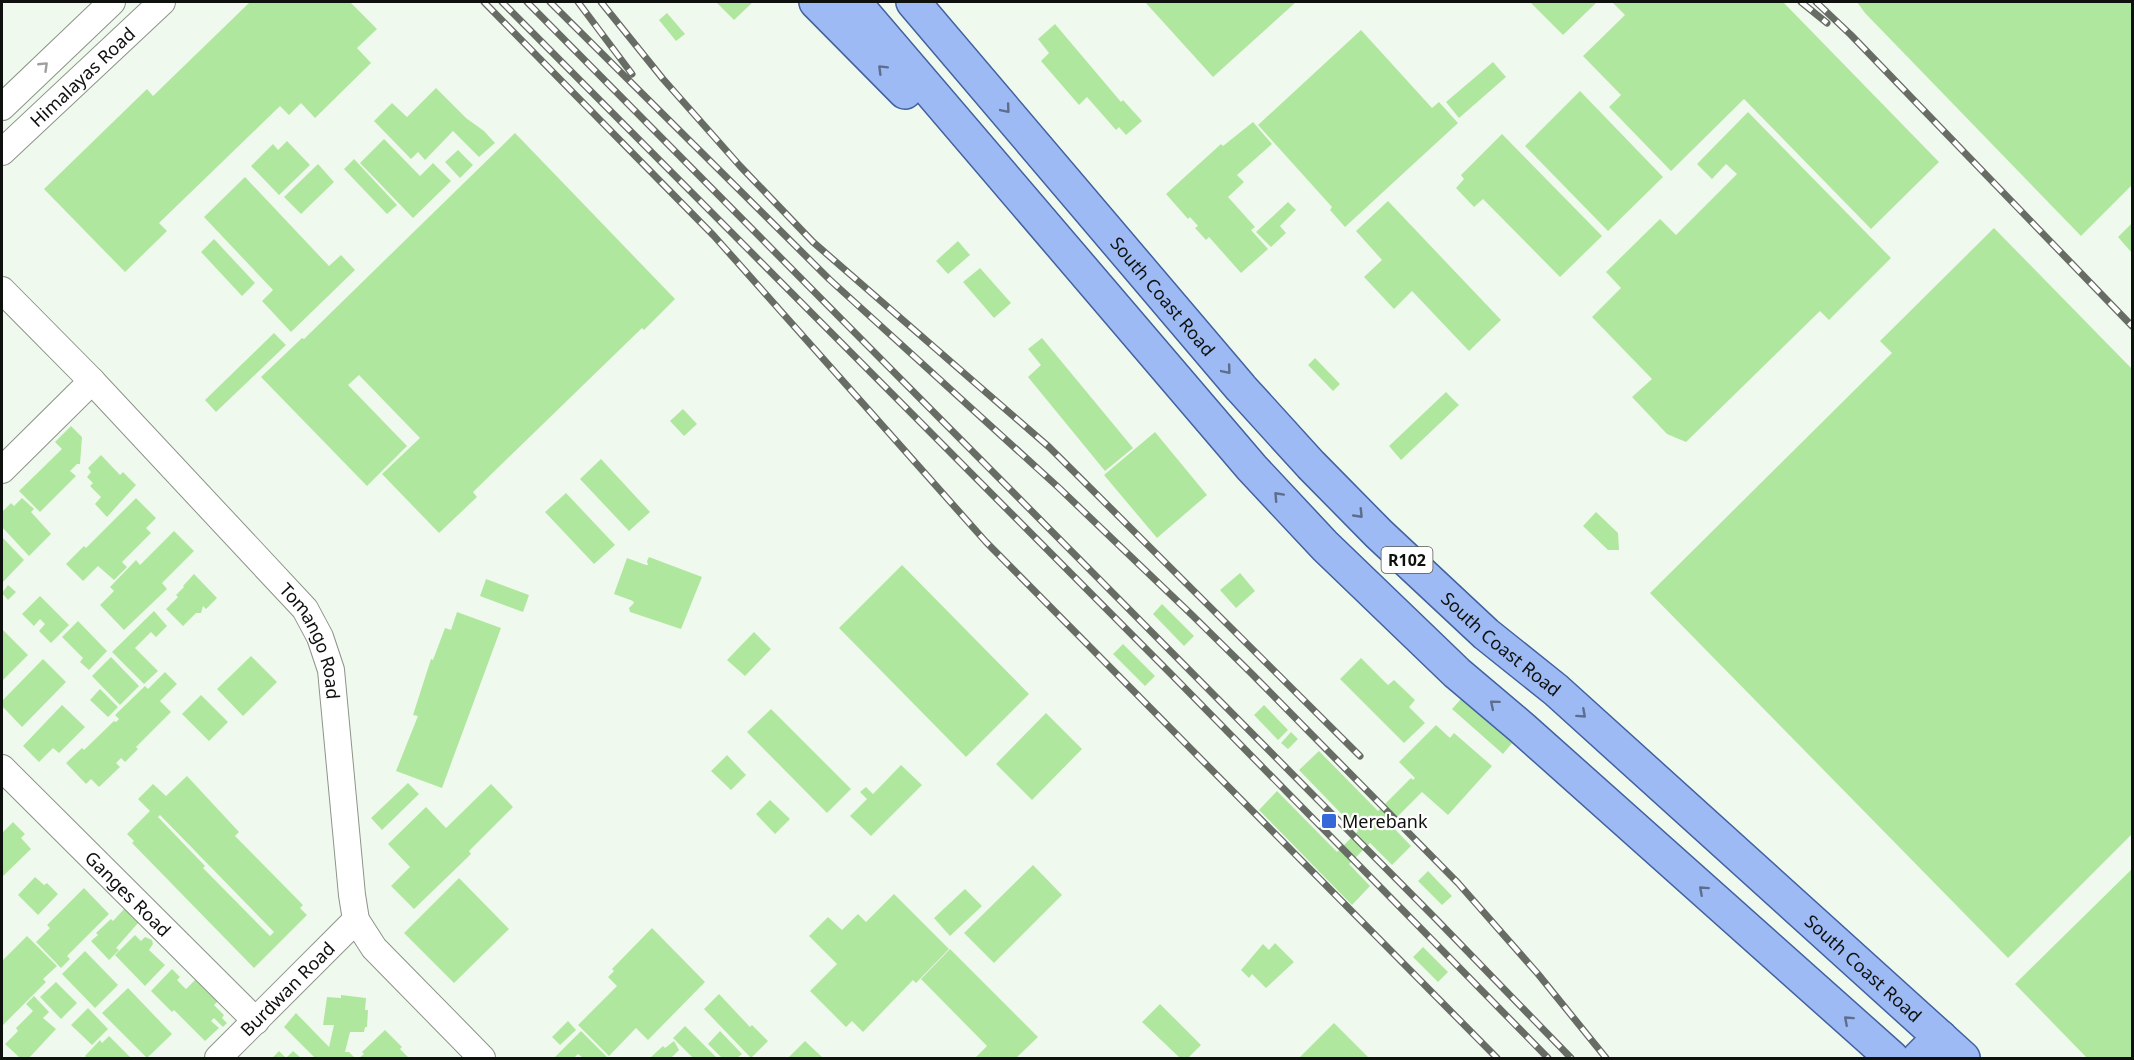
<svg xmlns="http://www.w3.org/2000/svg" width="2134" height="1060" font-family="'Noto Sans',sans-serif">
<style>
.building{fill:#b0e79e;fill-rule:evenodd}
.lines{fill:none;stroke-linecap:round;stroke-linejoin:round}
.minor-casing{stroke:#8c9489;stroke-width:28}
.major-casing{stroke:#41619f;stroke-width:36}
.minor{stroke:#fff;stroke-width:26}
.major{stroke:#9dbaf5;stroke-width:33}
.rail-casing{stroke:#676c65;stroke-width:7}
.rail{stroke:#fff;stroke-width:4.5;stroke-dasharray:14;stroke-linecap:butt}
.oneway{stroke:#9fa09e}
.oneway2{stroke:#5d6e8d}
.poi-dot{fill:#3569d8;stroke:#fff;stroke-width:2}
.labels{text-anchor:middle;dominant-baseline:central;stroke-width:4.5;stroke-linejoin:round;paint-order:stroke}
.shield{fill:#fff;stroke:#565856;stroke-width:1.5}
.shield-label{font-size:16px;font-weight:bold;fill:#0e110d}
.street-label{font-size:18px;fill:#0e110d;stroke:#fff}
.poi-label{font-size:18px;fill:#0e110d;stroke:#fff;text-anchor:start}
</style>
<rect width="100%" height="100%" fill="#f0f9ee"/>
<path class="building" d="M250 2H350L377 29 357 48 371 63 315 118 301 103 289 115 280 106 159 223 167 231 125 272 44 189 147 89 153 96Z
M716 2H753L734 20Z
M1145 2H1296L1213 77Z
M1530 2H1597L1563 35Z
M1612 2H1783L1939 162 1871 229 1744 99 1671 171 1609 107 1621 95 1583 56 1625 15Z
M1857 2H2132V185L2081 236 1865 13Z
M667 13 685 34 676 41 659 20Z
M1055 24 1121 102 1123 100 1142 121 1126 135 1119 127 1116 130 1087 97 1079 105 1041 61 1049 53 1038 39Z
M1361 30 1432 108 1439 102 1458 123 1345 227 1330 210 1332 207 1258 125Z
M1493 62 1506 77 1459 118 1446 102Z
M436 88 466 118 484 131 495 143 479 157 453 131 425 160 418 152 411 159 374 121 392 103 407 117Z
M1580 91 1663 177 1608 231 1525 146Z
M1748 112 1891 258 1829 320 1820 311 1686 442 1667 434 1632 397 1652 379 1592 317 1621 288 1606 272 1660 219 1676 235 1737 174 1726 164 1712 179 1697 164Z
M1253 122 1272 144 1237 175 1244 182 1228 197 1255 227 1251 230 1268 249 1241 273 1209 237 1206 240 1195 228 1198 226 1190 217 1188 219 1166 194 1221 144 1223 146Z
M515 133 675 299 644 330 642 328 473 492 477 497 439 533 382 474 420 438 359 375 348 385 407 446 367 486 261 377 302 338 304 339Z
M1502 134 1602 236 1560 277 1483 199 1474 207 1456 188 1464 179 1461 175Z
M384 139 420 176 433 163 451 181 413 218 360 163Z
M287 141 310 165 279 195 251 166 273 144 278 150Z
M458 150 473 165 460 178 445 162Z
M354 159 397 205 387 214 344 169Z
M318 164 334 182 301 214 284 197Z
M245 177 329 266 341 255 355 270 291 332 262 301 273 290 204 217Z
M1388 201 1501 320 1469 351 1412 291 1394 309 1364 277 1382 260 1356 231Z
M1288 202 1296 210 1280 226 1286 233 1271 247 1256 232Z
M2132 223V253L2118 237Z
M1994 228 2132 369V834L2008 958 1650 593 1892 353 1880 341Z
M214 239 255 283 242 296 201 252Z
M958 241 970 255 948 274 936 261Z
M980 268 1011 303 994 318 963 282Z
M274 333 286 345 216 412 205 400Z
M1042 338 1133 448 1105 471 1028 377 1041 365 1028 349Z
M1315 358 1340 384 1333 391 1308 365Z
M1446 392 1459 405 1401 460 1389 446Z
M683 409 697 424 684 436 670 421Z
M71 426 82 437 80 464H77L70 471 76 476 40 512 19 491 62 449 55 442Z
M1155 432 1207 495 1157 538 1104 475Z
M101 455 120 475 123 472 136 485 107 517 95 504 101 497 90 486 93 483 87 477 91 472 88 468Z
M601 459 650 512 629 531 580 479Z
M566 493 615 545 594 564 545 512Z
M22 498 34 509 31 512 51 534 29 556 2 527V512L11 503 14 506Z
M136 498 156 518 146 528 151 533 122 562 127 567 114 580 98 566 83 581 66 564 84 546 86 548Z
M1596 512 1618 533 1619 550H1608L1583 526Z
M174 531 194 551 162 583 167 589 124 630 100 605 114 591 110 587 136 560 140 565Z
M2 537 24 560 2 583Z
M649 557 702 577 681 629 630 612 629 608 634 603 633 601 614 594 627 558 646 565H648L647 561Z
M902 565 1029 694 966 757 839 628Z
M1240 573 1255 591 1236 608 1220 590Z
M194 574 217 598 206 609 203 606 201 613H196L183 626 166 609 178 597 176 595 184 587 183 586Z
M486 579 529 595 523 612 480 596Z
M8 585 16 592 8 600 2 593Z
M40 596 69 625 51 643 39 631 45 624 40 619 34 626 22 614Z
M1162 604 1194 636 1184 646 1153 614Z
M154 611 167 626 156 637 151 632 135 648 158 671 144 684 112 652Z
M457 612 501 628 442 788 396 771 418 716 413 715 431 659 433 660 445 628 451 630Z
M78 621 107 651 89 670 80 662 83 658 62 637Z
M3 630 28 655 2 681V632Z
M754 632 771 649 745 676 727 660Z
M1123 644 1155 676 1145 686 1113 654Z
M251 656 277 682 243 716 217 689Z
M111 657 139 686 120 705 92 676Z
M1361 658 1388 685 1394 680 1415 700 1409 707 1425 723 1404 743 1340 679Z
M43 659 66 682 22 727 2 706V701Z
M165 672 177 684 160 701 171 712 136 747 138 749 125 762 121 758 116 763 120 767 99 787 91 779 86 784 66 763 82 748 84 750 114 721 116 722 119 719 115 715 145 686 148 689Z
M100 689 118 707 108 717 90 700Z
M201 695 228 722 209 741 182 714Z
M1461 699 1512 743 1503 754 1452 709Z
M62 705 85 727 59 753 53 748 39 762 23 746Z
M1264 705 1288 730 1278 740 1254 715Z
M771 709 851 789 827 813 747 732Z
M1046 713 1082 749 1032 800 996 764Z
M1436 725 1450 738 1454 733 1492 766 1448 815 1422 792 1390 824 1411 846 1392 865 1370 843 1349 864 1370 886 1352 905 1259 810 1277 791 1337 852 1358 831 1299 770 1319 751 1378 811 1411 778 1413 780 1415 778 1399 762Z
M1291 732 1298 739 1288 749 1281 743Z
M727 755 746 775 731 790 711 771Z
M901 765 922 785 871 836 850 816 867 799 860 792 866 787 873 794Z
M187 776 239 832 235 836 303 905 300 908 307 915 254 968 132 843 134 841 127 834 150 811 138 799 153 784 166 796ZM160 815 274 932 270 936 203 868 205 866 158 817Z
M408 783 419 794 382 830 371 818Z
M491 784 513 807 469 851 471 854 414 909 391 886 410 867 388 844 426 807 446 828Z
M770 800 790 819 775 834 756 814Z
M13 822 25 834 21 838 31 849 2 877V833Z
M1033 865 1062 895 994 963 964 933Z
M2132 869V1058H2087L2015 984Z
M1428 871 1452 896 1442 905 1418 881Z
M35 877 44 885 47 883 58 894 38 915 18 895Z
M459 878 509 929 454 983 404 933Z
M84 888 109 914 67 956 70 959 61 968 36 942 50 928 47 925Z
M965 889 982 906 950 936 934 918Z
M894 894 949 949 916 983 913 980 863 1032 852 1021 846 1027 810 991 837 964 809 936 828 917 842 930 858 914 866 922Z
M125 908 139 922 116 948 119 950 109 960 91 941 98 935 96 933 111 919 113 921Z
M652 928 705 982 648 1040 636 1028 609 1056 578 1025 617 986 608 977 614 971 612 969Z
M135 935 141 941 145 937 152 940 153 944 149 950 165 965 145 986 115 955Z
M27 936 57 966 43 979 46 982 2 1026V961Z
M1275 943 1294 962 1266 988 1252 974 1249 978 1241 970 1263 944 1269 950Z
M1423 947 1448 972 1438 982 1413 957Z
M950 949 1038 1037 1016 1058H975L987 1046 921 979Z
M85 951 118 985 95 1008 62 974Z
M172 969 180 977 177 980 186 989 196 979 218 1001 214 1005 224 1015 222 1018 227 1023 223 1027 214 1018 211 1021 219 1028 205 1041 174 1010 172 1012 151 991Z
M56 982 77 1003 61 1019 40 997Z
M128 988 172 1034 147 1058 102 1013Z
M719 994 750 1027 752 1025 768 1041 751 1058 704 1009Z
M341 995 366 998 365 1010H368L367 1027H365L364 1032H350L345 1052H349L355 1058H315L284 1027 296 1013 329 1047 334 1025H323L327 997 341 998Z
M34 996 49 1012 43 1018 56 1029 29 1058H20L5 1044 18 1031 16 1028 33 1011 26 1004Z
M1160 1004 1201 1045 1188 1058H1180L1142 1022Z
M88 1008 108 1029 92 1045 71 1025Z
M568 1021 576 1030 560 1045 552 1037Z
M1334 1023 1369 1058H1299Z
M685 1026 717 1058H693L673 1038Z
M385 1030 402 1047 400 1049 409 1058H359L364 1054 362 1052Z
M581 1031 608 1058H583L578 1054 574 1058H554Z
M720 1031 742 1054 737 1058H722L708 1044Z
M109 1036 131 1058H87L85 1056 100 1040 102 1043Z
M674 1041 679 1050 671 1058H650L663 1046 665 1048Z
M805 1041 823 1058H788Z
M279 1051 286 1058 293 1051 301 1058H272Z"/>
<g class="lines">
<defs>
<g id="minor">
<path d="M2 107 112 2"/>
<path id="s1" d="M2 152 162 2"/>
<path id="s2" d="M2 290 92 381 305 609 320 637 331 670 352 895 356 920 374 948 482 1058"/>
<path d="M2 470 92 381"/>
<path id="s3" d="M2 768 256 1021"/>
<path id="s4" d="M218 1058 356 920"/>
</g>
<g id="major">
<path d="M816 2 905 92"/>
<path d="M854 2 1252 468 1325 546 1457 673 1522 728 1892 1058"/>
<path id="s5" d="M913 2 1241 388 1311 465 1379 534 1486 634 1556 690 1963 1058"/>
<path d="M1919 1058 1940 1037"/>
</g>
</defs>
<use href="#minor" class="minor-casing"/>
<use href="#major" class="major-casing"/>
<use href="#minor" class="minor"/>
<use href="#major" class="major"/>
<defs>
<path id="rail" d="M484 2 714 236 986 542 1497 1058
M502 2 1170 673 1548 1058
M527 2 1436 919 1571 1058
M550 2 829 279 1058 487 1192 615 1251 673 1458 883 1538 974 1606 1058
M578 2 632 74
M601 2 663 79 740 166 813 242 1049 447 1360 756
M1801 2 1827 23
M1816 2 1851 35 2132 326"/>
</defs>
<use href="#rail" class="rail-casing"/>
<use href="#rail" class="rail"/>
</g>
<defs><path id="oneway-chevron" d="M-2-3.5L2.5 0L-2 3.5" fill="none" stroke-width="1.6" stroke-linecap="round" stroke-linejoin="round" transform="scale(1.5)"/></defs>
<use class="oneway" href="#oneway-chevron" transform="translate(44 66) rotate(-44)"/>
<g class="oneway2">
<use href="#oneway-chevron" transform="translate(882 69) rotate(-135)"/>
<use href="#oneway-chevron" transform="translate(1006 109) rotate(50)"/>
<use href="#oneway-chevron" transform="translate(1227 370) rotate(50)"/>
<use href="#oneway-chevron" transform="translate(1278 496) rotate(-133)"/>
<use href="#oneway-chevron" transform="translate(1359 514) rotate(46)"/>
<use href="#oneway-chevron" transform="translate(1494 704) rotate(-140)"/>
<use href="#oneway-chevron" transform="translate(1582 714) rotate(42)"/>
<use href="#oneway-chevron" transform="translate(1703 890) rotate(-138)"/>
<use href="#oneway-chevron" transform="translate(1848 1020) rotate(-138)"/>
</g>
<rect class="poi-dot" x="1321" y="813" width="16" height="16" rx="3"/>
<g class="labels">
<rect class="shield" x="1381.5" y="547" width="51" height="26" rx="4.5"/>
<g class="shield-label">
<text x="1407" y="560">R102</text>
</g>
<g class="street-label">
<text stroke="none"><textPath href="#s1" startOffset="110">Himalayas Road</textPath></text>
<text stroke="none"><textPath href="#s5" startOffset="386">South Coast Road</textPath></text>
<text stroke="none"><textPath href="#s2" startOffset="472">Tomango Road</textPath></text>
<text stroke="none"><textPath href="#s5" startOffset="872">South Coast Road</textPath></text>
<text stroke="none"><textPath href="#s3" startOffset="178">Ganges Road</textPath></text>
<text stroke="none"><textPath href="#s5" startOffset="1358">South Coast Road</textPath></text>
<text stroke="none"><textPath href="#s4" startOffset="98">Burdwan Road</textPath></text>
</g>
<g class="poi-label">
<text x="1342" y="821">Merebank</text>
</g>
</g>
<rect width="2134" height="1060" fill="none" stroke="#0e110d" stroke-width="6"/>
</svg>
